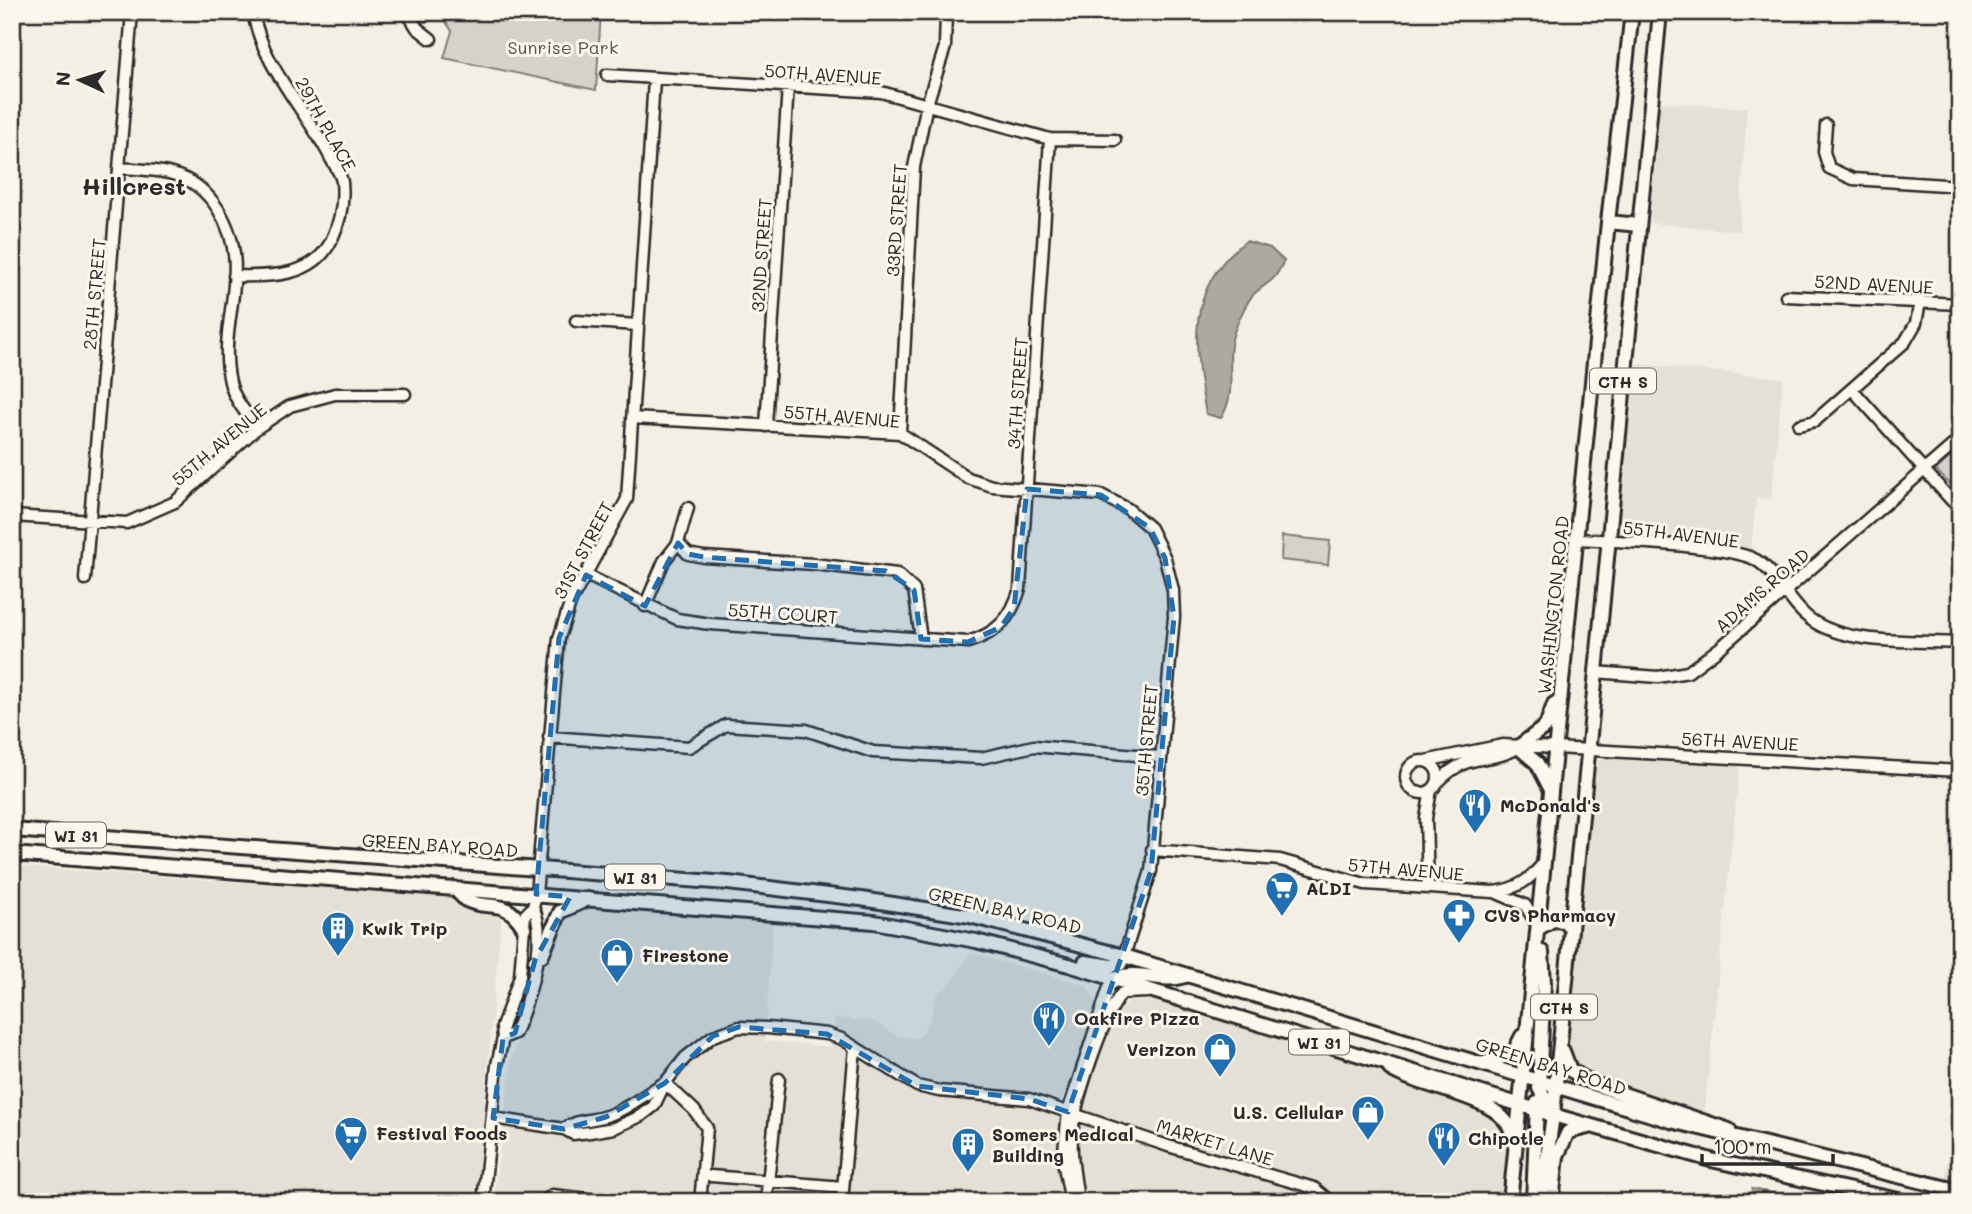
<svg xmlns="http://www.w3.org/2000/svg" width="1972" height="1214" font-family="Mali,sans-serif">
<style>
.built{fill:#e4e0d6}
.green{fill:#d5d2c9;stroke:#807e7a;stroke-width:2}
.water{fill:#aca9a2;stroke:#787772;stroke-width:2}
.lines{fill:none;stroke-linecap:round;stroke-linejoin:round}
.minor-casing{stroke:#2b2b2b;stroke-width:15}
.major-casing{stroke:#2b2b2b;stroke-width:18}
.minor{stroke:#fbf7ec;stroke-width:10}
.major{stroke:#fbf7ec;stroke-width:12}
.marked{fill:#1f6fb2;fill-opacity:0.2;stroke:#1f6fb2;stroke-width:5;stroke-dasharray:14 9;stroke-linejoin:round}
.labels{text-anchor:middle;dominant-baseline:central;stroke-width:6;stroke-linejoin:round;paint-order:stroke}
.shield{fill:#fbf7ec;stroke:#696865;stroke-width:2}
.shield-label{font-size:16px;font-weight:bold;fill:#2b2b2b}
.park-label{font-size:18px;fill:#565552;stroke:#fbf7ec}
.street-label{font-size:18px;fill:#2b2b2b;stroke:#fbf7ec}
.poi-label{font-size:18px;font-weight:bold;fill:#2b2b2b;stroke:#fbf7ec;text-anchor:start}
.district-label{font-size:24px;font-weight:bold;fill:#2b2b2b;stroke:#fbf7ec}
</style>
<rect width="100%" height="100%" fill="#f3efe4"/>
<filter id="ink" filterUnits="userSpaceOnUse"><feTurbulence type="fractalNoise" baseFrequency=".0143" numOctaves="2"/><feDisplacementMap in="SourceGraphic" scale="14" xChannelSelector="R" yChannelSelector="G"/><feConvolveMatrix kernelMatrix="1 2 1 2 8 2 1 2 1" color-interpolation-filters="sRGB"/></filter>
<g filter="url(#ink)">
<path class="built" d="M1660 102 1747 108 1739 231 1650 223Z
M1636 364 1783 378 1771 499 1756 498 1751 550 1728 545 1626 538 1619 534 1618 520Z
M1609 756 1740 764 1704 1115 1609 1088 1575 1069 1568 1055 1566 1036 1571 1017 1594 773 1599 760Z
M12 866 503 901 475 1202H12Z
M593 906 773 922 765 1041 832 1047 835 1018 873 1021 898 1037 919 1038 930 1020 936 996 953 980 970 953 1086 985 1097 1005 1119 1010 1131 1001H1160L1382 1071 1497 1114 1511 1142 1506 1202H493L513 1052 528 1018 545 958 567 910Z
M1960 1074V1184L1945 1181Z"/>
<path class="green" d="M416 12H601L596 90 444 58 452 31 441 15 422 23Z
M1960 448V494L1936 470Z
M1282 536 1330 541 1328 565 1281 560Z
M1752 1189 1818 1202H1749Z"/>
<path class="water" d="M1246 241 1270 248 1284 261C1272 285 1272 278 1255 293 1247 300 1238 321 1234 332 1224 359 1239 391 1221 418L1206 414C1194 348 1184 287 1246 241Z"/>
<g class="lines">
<defs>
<path id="minor" d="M407 12 417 28 431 39
M607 75 881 92 1050 139 1115 140
M1826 125 1824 152 1829 168 1853 179 1960 186
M120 168C162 171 193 170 218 209 256 270 216 321 230 382 234 400 247 414 257 428
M234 276C271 277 315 277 332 239 340 222 344 202 342 182 341 173 332 162 328 153 303 107 262 65 253 12
M1786 296 1960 304
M576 321 638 325
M1852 389 1952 501 1960 504
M632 418 900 433 968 478 992 486 1101 495 1128 509 1150 528 1165 558 1173 590 1174 617 1151 871 1124 956
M1799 425 1815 421 1905 342 1916 323 1920 302
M766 426 788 86
M900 433 914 167 927 104 945 47 946 12
M12 516 127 523 175 502 257 428 290 406 335 394H405
M1577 539C1613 541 1730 545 1756 560 1779 574 1789 604 1810 619 1846 646 1915 640 1960 643
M678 543 688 554 704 557 814 564 897 574 914 590 921 639
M586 575 677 619 710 624 968 642C998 633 1011 618 1020 589L1050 139
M85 579 132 12
M645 606 664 561 678 543 688 508
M1595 672 1658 677 1688 672 1721 647 1960 439
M549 737 689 747 726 725 806 730 873 752 981 758 1034 746 1159 757
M1406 777a16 16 0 1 1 32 0a16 16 0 1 1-32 0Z
M1425 761 1503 745 1960 771
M1438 782C1469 750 1488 765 1518 748
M1152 850 1280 860 1365 884 1493 892C1518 889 1530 880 1545 861
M1428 888 1426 818 1431 790
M1497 893 1525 905 1538 926
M503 1038 515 1033C528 1002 549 938 533 907
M665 1083 694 1110 707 1128 700 1202
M493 1118 564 1129 573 1134 590 1132 614 1128 641 1116 654 1106 665 1083 685 1058 713 1036 739 1027 768 1028 827 1034 842 1039 917 1086 939 1091 1029 1099 1168 1146 1314 1188 1331 1202
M564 1129C577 1119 591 1121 606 1116 628 1109 645 1094 664 1083
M711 1176 843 1187
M483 1202 497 1065 503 1038 502 1027 520 976 525 915 533 907 536 894 559 638 571 601 627 499 654 80
M544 1202 552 1195 615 1202
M766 1202 779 1079
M842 1202 855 1047
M1071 1202 1063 1161 1068 1112 1109 987 1117 978
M1078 1202C1076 1180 1070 1158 1072 1137 1073 1106 1103 1016 1122 993L1148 992"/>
<path id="major" d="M1608 222 1639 225
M1550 788 1537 763 1518 747 1546 726 1554 704
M12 830 728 883 861 899 970 916 1124 956 1671 1121 1960 1191
M12 854 874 922 976 941 1069 965 1553 1115 1711 1160 1908 1202
M454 888C458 892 462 897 466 900 489 912 504 895 524 928
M1539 928 1553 920 1564 921 1571 928
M1542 952 1544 983 1539 1088 1553 1115
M535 960 542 955 560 912 588 899
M1085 962 1111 966 1120 964 1124 956
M1117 978C1140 969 1161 984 1185 976
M1563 1051 1570 1070 1594 1084 1729 1130
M1484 1063 1513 1054 1522 1036
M1390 1069C1425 1091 1509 1095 1513 1139
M1510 1202 1608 222 1632 12
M1533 1202 1537 1103
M1541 1202 1553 1115 1660 12
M1552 1202 1557 1156 1568 1132 1588 1127"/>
</defs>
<use href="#minor" class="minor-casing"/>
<use href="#major" class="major-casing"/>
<use href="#minor" class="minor"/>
<use href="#major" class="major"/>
</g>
</g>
<path class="marked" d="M1027 489 1101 495 1150 528 1165 558 1174 617 1151 871 1068 1112 1029 1099 917 1086 827 1034 739 1027 713 1036 665 1083 606 1117 564 1129 493 1118 503 1038 515 1033 535 960 570 897 536 894 559 638 586 575 645 606 678 543 688 554 704 557 886 571 914 590 921 639 968 642 1001 627 1014 608Z"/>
<defs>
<symbol id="restaurant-pin" viewBox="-11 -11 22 30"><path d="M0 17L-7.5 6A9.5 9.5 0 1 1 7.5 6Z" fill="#1f6fb2" stroke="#fbf7ec"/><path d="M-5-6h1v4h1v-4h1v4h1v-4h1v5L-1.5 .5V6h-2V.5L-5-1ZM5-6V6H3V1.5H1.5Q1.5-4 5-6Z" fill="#fff"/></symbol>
<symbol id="supermarket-pin" viewBox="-11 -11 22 30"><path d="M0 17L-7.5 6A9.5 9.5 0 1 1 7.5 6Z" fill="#1f6fb2" stroke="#fbf7ec"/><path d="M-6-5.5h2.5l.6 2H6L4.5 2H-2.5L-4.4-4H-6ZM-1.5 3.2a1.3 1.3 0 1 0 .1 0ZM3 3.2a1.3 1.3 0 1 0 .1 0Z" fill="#fff"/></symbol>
<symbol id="pharmacy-pin" viewBox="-11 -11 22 30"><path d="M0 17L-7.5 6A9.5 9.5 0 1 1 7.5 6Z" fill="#1f6fb2" stroke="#fbf7ec"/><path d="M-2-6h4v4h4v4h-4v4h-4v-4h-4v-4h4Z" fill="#fff"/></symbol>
<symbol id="building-pin" viewBox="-11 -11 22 30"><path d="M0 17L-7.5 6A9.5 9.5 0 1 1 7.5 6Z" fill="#1f6fb2" stroke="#fbf7ec"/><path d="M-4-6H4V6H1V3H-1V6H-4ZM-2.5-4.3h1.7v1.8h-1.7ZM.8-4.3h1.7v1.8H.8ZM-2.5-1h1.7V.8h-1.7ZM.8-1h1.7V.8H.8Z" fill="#fff"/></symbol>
<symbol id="shop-pin" viewBox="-11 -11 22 30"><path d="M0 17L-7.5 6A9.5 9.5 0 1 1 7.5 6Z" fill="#1f6fb2" stroke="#fbf7ec"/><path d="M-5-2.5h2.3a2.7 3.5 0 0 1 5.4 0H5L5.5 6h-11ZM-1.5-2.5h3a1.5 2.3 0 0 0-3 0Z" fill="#fff"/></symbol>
</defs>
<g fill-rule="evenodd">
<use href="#restaurant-pin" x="1456" y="786" width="38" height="52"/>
<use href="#supermarket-pin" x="1263" y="869" width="38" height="52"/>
<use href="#pharmacy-pin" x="1440" y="896" width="38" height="52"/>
<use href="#building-pin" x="319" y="909" width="38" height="52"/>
<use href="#shop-pin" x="598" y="936" width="38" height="52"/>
<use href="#restaurant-pin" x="1030" y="999" width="38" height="52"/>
<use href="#shop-pin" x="1201" y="1030" width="38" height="52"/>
<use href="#shop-pin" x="1349" y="1093" width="38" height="52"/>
<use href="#supermarket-pin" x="332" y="1114" width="38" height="52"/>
<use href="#restaurant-pin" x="1425" y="1119" width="38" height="52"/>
<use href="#building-pin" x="949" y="1125" width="38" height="52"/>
</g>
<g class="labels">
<g class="shield">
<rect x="1590" y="368.5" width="66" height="25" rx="5"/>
<rect x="46" y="822.5" width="60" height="25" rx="5"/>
<rect x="605" y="864.5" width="60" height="25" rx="5"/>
<rect x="1531" y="994.5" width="66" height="25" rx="5"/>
<rect x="1289" y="1029.5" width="60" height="25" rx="5"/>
</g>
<g class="shield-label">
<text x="1623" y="381">CTH S</text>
<text x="76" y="835">WI 31</text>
<text x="635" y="877">WI 31</text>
<text x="1564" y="1007">CTH S</text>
<text x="1319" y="1042">WI 31</text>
</g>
<g class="park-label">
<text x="563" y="47">Sunrise Park</text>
</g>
<g class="street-label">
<text transform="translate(823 74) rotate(4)">50TH AVENUE</text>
<text transform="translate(326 124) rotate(61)">29TH PLACE</text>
<text transform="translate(896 220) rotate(-86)">33RD STREET</text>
<text transform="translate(761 255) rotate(-86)">32ND STREET</text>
<text transform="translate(1874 284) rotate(3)">52ND AVENUE</text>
<text transform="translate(94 294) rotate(-85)">28TH STREET</text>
<text transform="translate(1017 393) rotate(-86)">34TH STREET</text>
<text transform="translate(842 416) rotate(5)">55TH AVENUE</text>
<text transform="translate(219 444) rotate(-40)">55TH AVENUE</text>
<text transform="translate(1681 534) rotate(7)">55TH AVENUE</text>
<text transform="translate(583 550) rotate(-62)">31ST STREET</text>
<text transform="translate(1762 590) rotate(-41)">ADAMS ROAD</text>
<text transform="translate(1553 605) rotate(-84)">WASHINGTON ROAD</text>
<text transform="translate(783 613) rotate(4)">55TH COURT</text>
<text transform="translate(1146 740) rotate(-85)">35TH STREET</text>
<text transform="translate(1740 741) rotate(3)">56TH AVENUE</text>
<text transform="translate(440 845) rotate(4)">GREEN BAY ROAD</text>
<text transform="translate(1406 869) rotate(5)">57TH AVENUE</text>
<text transform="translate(1005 910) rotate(13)">GREEN BAY ROAD</text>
<text transform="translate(1551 1066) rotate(17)">GREEN BAY ROAD</text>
<text transform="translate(1215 1142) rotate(17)">MARKET LANE</text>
</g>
<g class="poi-label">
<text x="1500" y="805">McDonald's</text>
<text x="1306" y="888">ALDI</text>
<text x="1484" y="915">CVS Pharmacy</text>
<text x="362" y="928">Kwik Trip</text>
<text x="642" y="955">Firestone</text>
<text x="1074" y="1018">Oakfire Pizza</text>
<text x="1196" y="1049" text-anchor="end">Verizon</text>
<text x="1344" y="1112" text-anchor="end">U.S. Cellular</text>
<text x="376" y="1133">Festival Foods</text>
<text x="992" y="1134">Somers Medical<tspan x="992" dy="21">Building</tspan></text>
<text x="1468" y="1138">Chipotle</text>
</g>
<g class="district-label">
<text x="134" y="185">Hillcrest</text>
</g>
</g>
<rect width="1972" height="1214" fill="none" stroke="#fbf7ec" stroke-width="42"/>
<rect x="21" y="21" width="1930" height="1172" fill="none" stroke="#2b2b2b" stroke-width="2.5" filter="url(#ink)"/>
<g transform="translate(80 80) rotate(274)" stroke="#fbf7ec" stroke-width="5" paint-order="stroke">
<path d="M0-5L12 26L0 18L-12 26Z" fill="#2b2b2b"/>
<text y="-10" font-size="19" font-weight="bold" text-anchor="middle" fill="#2b2b2b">N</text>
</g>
<path d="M1702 1154v10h131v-10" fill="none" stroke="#2b2b2b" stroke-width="3.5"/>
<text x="1713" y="1154" font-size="21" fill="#2b2b2b" stroke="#fbf7ec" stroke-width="5" paint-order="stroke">100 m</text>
</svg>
